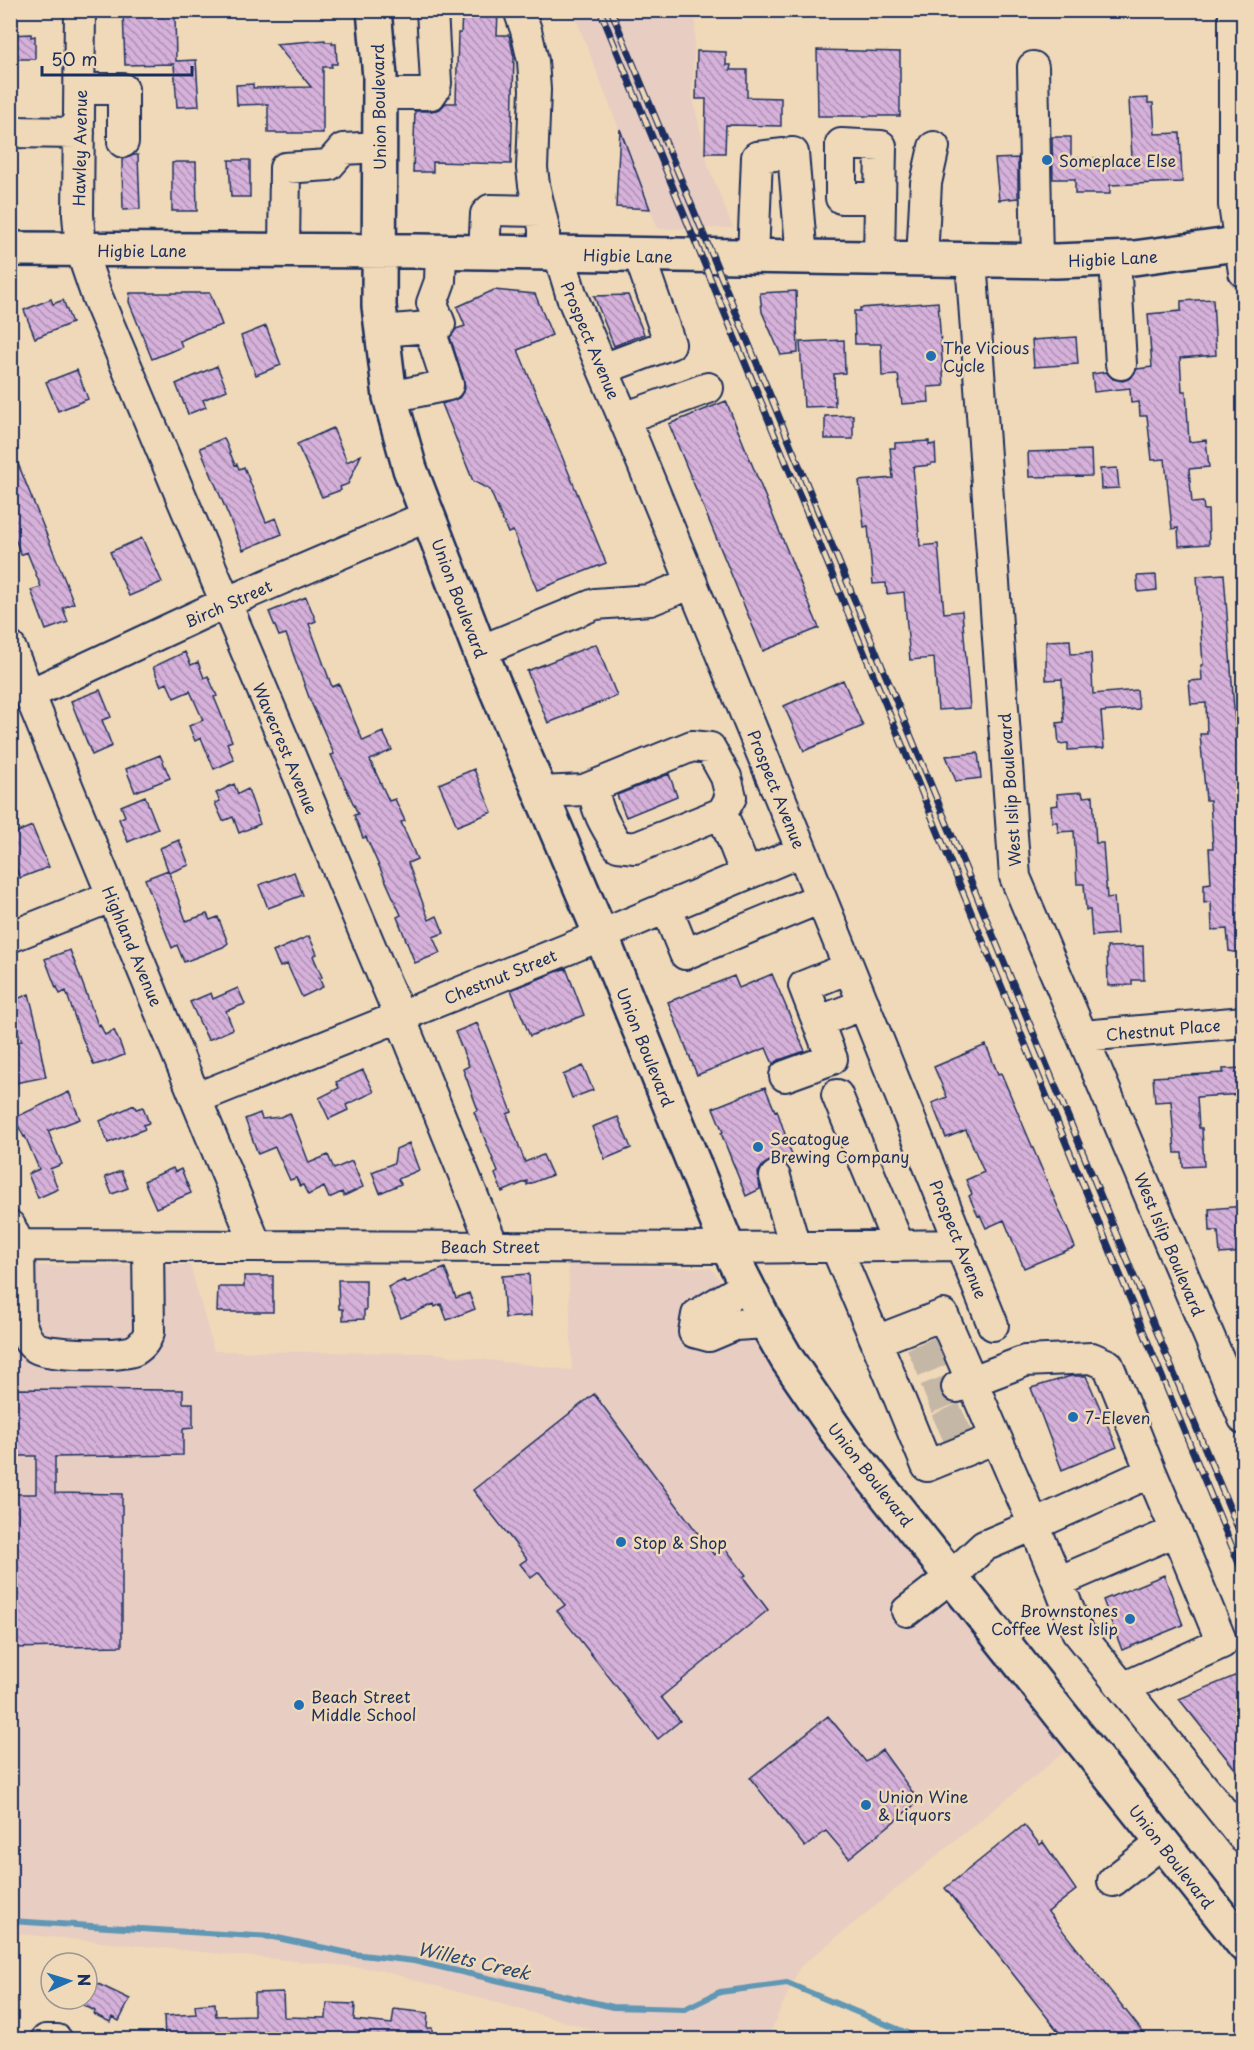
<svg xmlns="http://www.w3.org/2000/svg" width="1254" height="2050" font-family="'Playpen Sans',sans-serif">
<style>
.built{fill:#e8cdc2}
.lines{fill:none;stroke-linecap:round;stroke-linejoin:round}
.stream{stroke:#6197b4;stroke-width:6}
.building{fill:url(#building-back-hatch);stroke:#1b2f5e;stroke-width:1.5}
.minor-tunnel{stroke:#c5b7a6;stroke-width:30;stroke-dasharray:30 15;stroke-linecap:butt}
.minor-casing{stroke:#1b2f5e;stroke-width:34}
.major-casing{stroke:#1b2f5e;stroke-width:38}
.minor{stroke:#f0d9b8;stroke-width:30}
.major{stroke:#f0d9b8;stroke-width:33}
.rail-casing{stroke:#1b2f5e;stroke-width:7}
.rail{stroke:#f0d9b8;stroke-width:4.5;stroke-dasharray:14;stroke-linecap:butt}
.poi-dot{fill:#1f6fb2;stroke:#f0d9b8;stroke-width:2}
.labels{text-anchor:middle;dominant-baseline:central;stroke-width:5;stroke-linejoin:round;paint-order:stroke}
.street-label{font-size:16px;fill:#1b2f5e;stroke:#f0d9b8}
.poi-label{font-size:16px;fill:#1b2f5e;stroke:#f0d9b8;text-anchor:start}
.water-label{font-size:18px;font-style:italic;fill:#2c4973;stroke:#f0d9b8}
</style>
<defs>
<pattern id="building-back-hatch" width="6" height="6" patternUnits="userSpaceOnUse" patternTransform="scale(1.5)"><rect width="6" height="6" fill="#d6b1da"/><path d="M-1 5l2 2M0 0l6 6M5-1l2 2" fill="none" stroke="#ad90b4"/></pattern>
</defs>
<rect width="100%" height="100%" fill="#f0d9b8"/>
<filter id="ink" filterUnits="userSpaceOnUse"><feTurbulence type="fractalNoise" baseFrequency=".0167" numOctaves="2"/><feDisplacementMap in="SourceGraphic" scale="12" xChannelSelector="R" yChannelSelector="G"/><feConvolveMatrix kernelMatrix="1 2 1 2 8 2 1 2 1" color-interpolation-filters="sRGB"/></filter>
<g filter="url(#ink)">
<path class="built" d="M573 11H696L692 95 709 168 733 228 658 229Z
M10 1239 23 1266 190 1265 214 1351 430 1353 572 1370 568 1264 711 1268 1068 1749 800 1967 767 2039H627L375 1969 11 1933Z"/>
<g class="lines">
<path class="stream" d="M10 1921 273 1937 353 1954 414 1961 613 2007 685 2009 720 1992 787 1983 907 2033 915 2040"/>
</g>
<path class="building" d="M123 10H154V16L175 15 176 61 196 60 199 106 177 107 174 64 125 65Z
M462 12 498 13 497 35H509L514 57 511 164 433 162V172H413L415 111H432L440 109 446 103H456L458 33H461Z
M31 34V37L35 36V59H10V35Z
M325 40V42H332V44H336L337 64H331L332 67H323V133H268V104L237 105 236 85 253 84V88L311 87 276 44Z
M817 50 900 52V116H818Z
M697 51 726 52V65H731L730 70H747V97L781 98V126L726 125 725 153H705L706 99H696Z
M1148 98V103H1153L1155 134 1180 133 1182 182 1110 185V194H1075V179H1053L1052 137H1071V158H1132L1129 99Z
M620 129 650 209 616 207Z
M134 155H138L140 209 123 210 122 159Z
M1018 158V198L999 200 995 159Z
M229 160H250V197H231Z
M176 162H196L197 211H172V163Z
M494 290 535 294 552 335 518 350 606 563 537 590 513 531 508 533 490 490 473 481 442 404 459 398 465 389 464 380 450 337 456 329 465 326 457 307Z
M796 291 798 353 781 355 762 312 760 293Z
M130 293H210L222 325 197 333 180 341 182 347 152 359 129 302Z
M628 295 644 334 614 346 594 296Z
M51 299 53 304 63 300 72 323 35 338 24 310Z
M1213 299 1216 355 1180 358 1182 391H1186L1189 442 1206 440 1209 467 1189 469 1192 503 1203 502 1204 510H1208L1209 544 1179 546 1178 528 1172 529 1165 459 1152 460 1147 416H1140L1139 402 1131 403 1130 388 1094 392 1092 374 1106 372 1113 379 1123 381 1131 378 1137 369 1152 367 1148 314 1181 311V301Z
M938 302 944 386 928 387 929 402 902 404 898 375 882 376 881 344H855L854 311H860V308Z
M266 326 281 365 256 375 241 336Z
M1076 337 1078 364 1034 367 1032 340Z
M844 340 845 373 834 374 835 406 804 407 800 342Z
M217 366 227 390 203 400 206 407 188 414 176 384Z
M77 370 88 399 58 411 46 382Z
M726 401 819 628 763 651 669 424Z
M853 415V439H825V416Z
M333 428 347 462 361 455 348 484 340 487 341 490 322 497 297 444Z
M224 438 235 465 237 464 239 469 244 467 266 522 276 518 282 534 243 550 200 448Z
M929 441V445L935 444 936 463H931V465L913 467 920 546 938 544 944 613 962 611 970 708 938 710 934 658 910 660 904 592 887 594 886 583 873 584 868 526 864 527 859 481 893 478 890 448H895V443Z
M11 446 74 603 63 608 68 622 46 630 31 590 41 587 27 552 21 555 16 541 10 543Z
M1091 450 1092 476 1029 477 1028 452Z
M1117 468 1119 488 1101 489 1100 469Z
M142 538 162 582 129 596 110 552Z
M1224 574 1244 844V954L1229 951 1227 929 1212 930 1211 902 1204 903V884L1211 883 1209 848H1213L1210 800H1206L1200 734H1207L1206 703 1191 704 1189 681 1202 680 1201 665H1203L1197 576Z
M1156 575 1157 590 1138 592 1137 576Z
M306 597 316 621 309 624 332 687 339 684 363 741 383 732 392 750 370 760 389 801 395 799 405 821 401 822 417 859 408 863 429 920 437 916 444 933 433 937 440 953 415 963 397 917 401 915 366 837 363 838 354 815 358 814 331 755 334 754 310 700 286 634 279 636 269 612Z
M1070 640 1071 654 1091 653 1093 694 1137 690 1139 709 1101 712 1104 748 1068 750V743L1059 744 1057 723 1064 722 1062 679 1046 680V641Z
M596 644 617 696 548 723 527 671Z
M185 652 191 665 198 662 204 678 208 676 217 696 214 697 232 741 227 743 234 760 214 769 201 738 195 741 189 726 203 720 190 691 174 698 167 683 161 686 153 667Z
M843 680 863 726 804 751 784 706Z
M100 690 111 717 102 720 112 746 92 755 71 701Z
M978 753 981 778 956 781 946 756Z
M160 755 170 778 135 792 126 769Z
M474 769 492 812 457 826 439 784Z
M669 774 677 796 626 817 617 795Z
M234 784 238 794 248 789 260 824 239 833 233 817 223 821 215 803 220 801 216 793Z
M1082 792 1083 797 1093 796 1096 843H1103L1107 898 1114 897 1117 934 1092 936 1090 910H1086L1084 884H1077L1074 831 1058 832 1057 822H1052L1051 806 1058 805 1057 794Z
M145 796 158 829 128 842 119 819 125 816 121 806Z
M32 826 49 867 20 878 14 863 10 864V835Z
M179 840 189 865 169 873 160 848Z
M168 870 186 921 207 914 210 920 218 917 228 943 223 947 184 962 177 945 172 948 145 879Z
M294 872 303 895 268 908 259 885Z
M309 936 317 954 313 956 322 977 319 978 323 987 302 997 287 964 280 967 273 952Z
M1143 946 1144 980H1132V985L1108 986 1107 947Z
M70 950 98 1025 100 1024 105 1035 114 1030 121 1046 124 1055 109 1061 94 1065 80 1033 66 991 60 994 57 987 56 988 45 959Z
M566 968 584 1015 530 1036 511 990Z
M772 974 805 1051 779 1060 773 1064 766 1048 697 1075 668 1002 734 976 739 988Z
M238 988 245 1004 226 1011 233 1029 208 1040 190 1002 211 993 213 999Z
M29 994 40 1038 41 1047 40 1048 46 1077 10 1084V1044L22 1041 10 1013V1002Z
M477 1023 512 1112 507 1114 525 1162 543 1155 552 1175 527 1185V1181L502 1192 495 1174 498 1172 474 1112 478 1110 463 1069 469 1066 455 1032Z
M986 1045 998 1074 1001 1073 1075 1247 1024 1268 1004 1220 986 1228 980 1215 978 1216 969 1196 972 1194 966 1180 984 1172 966 1130 946 1138 932 1103 947 1097 934 1067Z
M583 1066 593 1090 572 1098 563 1075Z
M1244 1068V1094L1197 1097 1199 1128H1202L1204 1166 1183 1167 1182 1153H1175L1171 1101 1155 1102 1153 1077 1223 1073V1069Z
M363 1070 374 1092 346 1105 348 1110 329 1119 319 1098 339 1088 336 1082Z
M765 1087 775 1111 777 1110 794 1161 787 1164 780 1160H771L763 1165 758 1173 760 1189 746 1196 721 1133 723 1132 713 1108Z
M69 1092 80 1119 48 1131 62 1164 50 1169 58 1189 38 1198 28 1174 39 1169 25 1136 24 1137 14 1118Z
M134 1105 136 1109 143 1107 149 1123 143 1125 145 1129 108 1143 100 1121Z
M260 1113 262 1119 280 1117 290 1113 309 1163 328 1155 334 1169 352 1161 363 1187 344 1196 342 1192 329 1198 324 1187 308 1195 303 1185 300 1186 296 1178 290 1180 275 1147 258 1154 245 1119Z
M618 1117 631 1148 605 1159 592 1127Z
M409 1143 419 1170 398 1179 401 1184 380 1193 372 1172 394 1163 396 1149Z
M173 1168 175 1172 181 1169 191 1193 156 1208 144 1181Z
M121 1171 128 1188 112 1194 105 1177Z
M1244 1206V1252L1220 1254 1218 1231H1210L1209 1209Z
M445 1268 456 1298 469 1293 475 1309 447 1320 441 1304 435 1307 434 1304 401 1318 388 1287 404 1280 406 1283Z
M529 1274 531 1316 505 1318 502 1276Z
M244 1276H273V1312H217L218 1287H244Z
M338 1280H366V1310H364V1319L343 1320V1309H339Z
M1071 1376H1086L1117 1447 1062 1470 1031 1388Z
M10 1389 183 1390V1403H193V1428L183 1429V1455L55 1457V1493L122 1494V1646L10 1648V1494H36V1456H10Z
M594 1394 714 1555 725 1548 746 1575 743 1577 768 1610 661 1697 680 1721 658 1739 557 1611 565 1605 539 1572 531 1578 520 1564 527 1559 473 1490Z
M1164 1575 1183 1625 1122 1650 1103 1600Z
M1244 1672V1780L1179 1699Z
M828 1716 866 1762 882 1750 919 1801 849 1858 826 1831 805 1847 750 1778Z
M1024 1825 1040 1845 1043 1842 1076 1890 1048 1912 1149 2040H1065L945 1888Z
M94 1982 130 1999 119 2021 112 2017 110 2022 94 2014 95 2011 83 2005Z
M283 1992 284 2017 326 2018 327 2003 355 2004 354 2020 392 2024 394 2009 428 2013 427 2028H432V2040H165L164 2016 196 2014 195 2005 215 2003 216 2016 254 2015V1993Z"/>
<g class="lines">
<path class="minor-tunnel" d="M913 1363 943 1350
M926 1399 957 1387
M938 1429 969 1415"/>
<defs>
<path id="minor" d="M80 10 78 215 81 250 96 294 400 1017 493 1246
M519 10 526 30 533 61 535 90 532 168 534 185 544 228V254
M1234 10V205L1244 272
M1033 67 1037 260
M80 89H123V142
M380 94H431L435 88 436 83 432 10
M10 132 79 133
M284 251 285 168 329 165 343 149 380 147
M484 253 486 214 490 210 540 211
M559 254 572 297 633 440 802 851 993 1325
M753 257 757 157 793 153 802 258
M879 259C880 221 880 184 881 146L841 144V198H880
M922 259 926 183 934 147
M1115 259 1121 364
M971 260 1015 877 1244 1419
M429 327 440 324 432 303 440 281 441 252
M381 331 429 327 448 385 390 397
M603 369 670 344 639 255
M624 418 708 388
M10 647 256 1245
M480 651 595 604 650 600 692 583
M30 694 225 603 428 516
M594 786C594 808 606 827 618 846L635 848 722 813 746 874
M540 792 584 790 692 746 710 748 726 777 731 797 722 813
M666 907 685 954 821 898
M10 937 113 896
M818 1022 864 1004
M1083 1036 1244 1022
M785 1076 832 1059 804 986 849 968
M837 1095 899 1246
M197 1098 568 949 802 851
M775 1177 795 1247
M10 1226 19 1245 20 1321C23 1330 28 1344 37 1348 50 1355 122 1357 135 1350 143 1345 146 1340 149 1332L148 1245
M19 1245 728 1248 961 1245
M836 1247 876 1341
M746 1286 697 1315 694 1332 709 1336 735 1325 766 1323
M957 1387 1025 1361 1092 1358 1108 1365 1151 1472
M1058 1582 1077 1631 1244 1838
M907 1611 951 1577 984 1546 1034 1525 1058 1582 1176 1531 1151 1472 1034 1525 943 1315 876 1341 927 1466 996 1438
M1123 1688 1222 1643 1176 1531
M1113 1881 1162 1843
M46 2040H57"/>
<path id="major" d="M374 10 380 77 379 306 390 397 410 469 480 651 601 935 728 1248 766 1323 787 1359 844 1442 1244 1945
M10 249 417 251 1056 261 1134 258 1244 243"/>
</defs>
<use href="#minor" class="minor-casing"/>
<use href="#major" class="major-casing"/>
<use href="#minor" class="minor"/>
<use href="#major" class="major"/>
<defs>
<path id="rail" d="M600 10 1244 1576
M611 10 1244 1543"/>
</defs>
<use href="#rail" class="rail-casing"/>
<use href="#rail" class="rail"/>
</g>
</g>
<g class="poi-dot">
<circle cx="1047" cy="160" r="6"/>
<circle cx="931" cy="356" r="6"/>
<circle cx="758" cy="1147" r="6"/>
<circle cx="1073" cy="1417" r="6"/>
<circle cx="621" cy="1542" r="6"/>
<circle cx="1130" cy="1619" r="6"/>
<circle cx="299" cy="1705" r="6"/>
<circle cx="866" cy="1805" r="6"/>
</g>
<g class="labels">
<g class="street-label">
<text transform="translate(378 107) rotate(-91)">Union Boulevard</text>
<text transform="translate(79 148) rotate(-89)">Hawley Avenue</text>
<text x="142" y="250">Higbie Lane</text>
<text transform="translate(628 255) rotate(1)">Higbie Lane</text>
<text transform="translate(1113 258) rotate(-3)">Higbie Lane</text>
<text transform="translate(591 340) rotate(67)">Prospect Avenue</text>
<text transform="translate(460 598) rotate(69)">Union Boulevard</text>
<text transform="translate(228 603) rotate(-24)">Birch Street</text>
<text transform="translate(286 748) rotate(67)">Wavecrest Avenue</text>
<text transform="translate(777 789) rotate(68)">Prospect Avenue</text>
<text transform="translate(1009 790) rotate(-94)">West Islip Boulevard</text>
<text transform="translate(133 946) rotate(67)">Highland Avenue</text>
<text transform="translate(500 976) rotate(-22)">Chestnut Street</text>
<text transform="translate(1163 1029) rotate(-5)">Chestnut Place</text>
<text transform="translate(646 1047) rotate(68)">Union Boulevard</text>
<text transform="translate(959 1239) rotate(68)">Prospect Avenue</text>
<text transform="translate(1170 1244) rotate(67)">West Islip Boulevard</text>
<text x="490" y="1246">Beach Street</text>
<text transform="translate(871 1474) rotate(52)">Union Boulevard</text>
<text transform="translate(1172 1856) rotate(52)">Union Boulevard</text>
</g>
<g class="poi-label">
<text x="1059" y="160">Someplace Else</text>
<text x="943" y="347">The Vicious<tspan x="943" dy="18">Cycle</tspan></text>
<text x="770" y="1138">Secatogue<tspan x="770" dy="18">Brewing Company</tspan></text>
<text x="1085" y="1417">7-Eleven</text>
<text x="633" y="1542">Stop &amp; Shop</text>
<text x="1118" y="1610" text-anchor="end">Brownstones<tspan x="1118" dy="18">Coffee West Islip</tspan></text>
<text x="311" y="1696">Beach Street<tspan x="311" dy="18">Middle School</tspan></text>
<text x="878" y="1796">Union Wine<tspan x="878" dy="18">&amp; Liquors</tspan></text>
</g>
<g class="water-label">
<text transform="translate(474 1960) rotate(13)">Willets Creek</text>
</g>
</g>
<rect width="1254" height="2050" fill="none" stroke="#f0d9b8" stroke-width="36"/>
<rect x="18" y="18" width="1218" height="2014" fill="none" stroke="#1b2f5e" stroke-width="2" filter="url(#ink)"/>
<g transform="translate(69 1981) rotate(86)"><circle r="28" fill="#f0d9b8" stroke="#9b9594" stroke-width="1.5"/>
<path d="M0-4.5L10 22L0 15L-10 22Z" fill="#1f6fb2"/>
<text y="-9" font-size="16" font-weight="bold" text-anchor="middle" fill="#1b2f5e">N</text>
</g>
<path d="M42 66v9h150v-9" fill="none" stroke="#1b2f5e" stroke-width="3"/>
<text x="51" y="66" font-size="18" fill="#1b2f5e" stroke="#f0d9b8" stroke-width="4.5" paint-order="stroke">50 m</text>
</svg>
